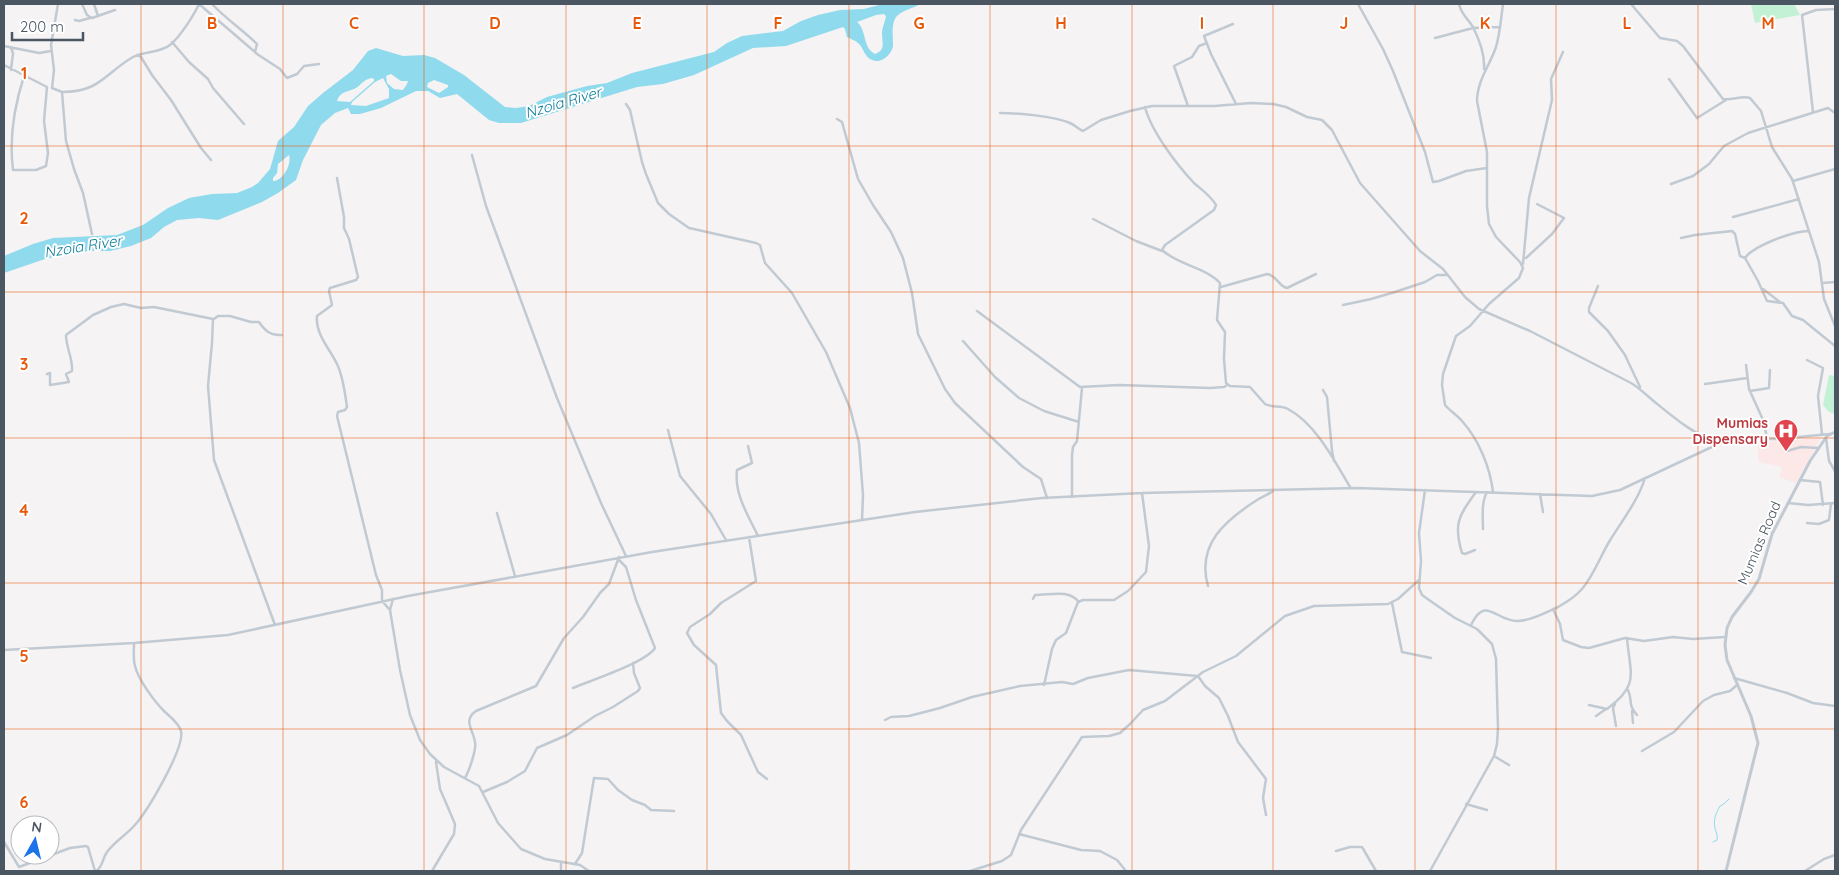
<svg xmlns="http://www.w3.org/2000/svg" width="1839" height="875" font-family="Quicksand,sans-serif">
<style>
.medical{fill:#fce8e6}
.green{fill:#c3f1d5}
.water{fill:#90daee;fill-rule:evenodd}
.lines{fill:none;stroke-linecap:round;stroke-linejoin:round}
.stream{stroke:#90daee;stroke-width:1}
.minor{stroke:#c1cad2;stroke-width:2.5}
.tertiary{stroke:#c1cad2;stroke-width:3}
.grid{fill:none;stroke:#e8590c;stroke-width:1;stroke-opacity:0.55}
.labels{text-anchor:middle;dominant-baseline:central;stroke-width:4;stroke-linejoin:round;paint-order:stroke}
.health-label{font-size:14px;font-weight:bold;fill:#be3a42;stroke:#fff;text-anchor:end}
.street-label{font-size:14px;fill:#4a5661;stroke:#fff}
.water-label{font-size:15px;font-style:italic;fill:#0c7c9b;stroke:#fff}
.grid-label{font-size:16px;text-anchor:middle;font-weight:bold;fill:#e8590c;stroke:#fff;stroke-width:4;stroke-linejoin:round;paint-order:stroke}
</style>
<rect width="100%" height="100%" fill="#f5f3f3"/>
<path class="medical" d="M1821 437 1796 483 1779 477 1782 467 1759 462 1757 442 1791 441Z"/>
<path class="green" d="M1751 4H1794L1800 15 1755 23Z
M1829 375 1835 376V414L1829 412 1823 405Z"/>
<path class="water" d="M883 4H920C912 9 902 10 896 17 891 24 893 35 893 44 894 52 882 65 872 60 864 57 864 48 858 43 855 40 850 39 847 37L845 29 843 27 786 46 753 48 694 75 663 84 637 87 521 123H499L489 120 457 94 440 98 428 91H416L381 108 360 114H351L348 108 335 113 321 125 303 160 296 180 278 193 262 202 218 220 199 218 177 220 164 227 151 238 131 246 110 251H88L45 259 4 273V256L33 244 53 238 117 235 143 225 168 208 189 198 212 194 237 193 252 187 258 183 270 169 278 141 294 127 308 106 323 93 353 70 368 51 376 48 403 56 424 55 435 58 464 75 505 107 516 108 529 106 547 97 587 86 607 83 632 73 714 52 727 43 742 36 783 31 801 21 818 15 840 10 864 9ZM884 14 886 16C885 22 882 28 882 33 882 43 886 50 875 54 862 47 867 30 857 22L876 15ZM391 74 401 81H408L407 84 403 90 394 89 387 83 386 76ZM372 78 374 79V81L350 102 337 101C340 92 346 92 354 89 361 86 363 79 372 78ZM383 78 389 89V98L366 106 351 105 352 102 375 82ZM434 80 448 85V87L439 93 427 87 428 83ZM289 155C292 164 283 181 273 181V178L277 173 278 164Z"/>
<g class="lines">
<path class="stream" d="M1713 842 1717 840C1718 835 1716 833 1715 828 1713 820 1716 813 1720 806L1724 804 1729 799"/>
<path class="minor" d="M58 4 51 45 54 70 52 88 62 92 66 141 74 169 83 193 92 234
M82 4 87 15 92 18 115 10
M94 4 98 16
M199 4 255 52
M212 4C226 19 243 30 257 44L255 52 257 54 280 69 287 78 297 74 304 66 319 64
M1358 4 1383 49 1393 71 1425 152 1433 182 1439 181 1466 171 1487 168
M1459 4C1461 14 1468 19 1473 27 1479 39 1485 56 1484 69
M1631 4 1660 38 1677 41 1683 46 1723 99C1732 101 1741 95 1750 98L1761 111 1772 147 1792 179 1819 262 1824 299 1835 326
M75 20 79 21 90 18
M1233 24 1204 36 1211 54 1236 104
M1435 38 1473 28 1499 27
M172 42 189 62 208 79 213 88 244 124
M4 46 39 53 51 51
M11 48 13 53 11 70
M137 55 141 57 152 75 171 100 201 148 211 160
M4 65 47 87
M24 76C14 107 9 139 13 170H36L46 166 48 153 44 121 47 87
M1669 79 1697 118 1726 100
M62 92C100 92 104 74 133 57 144 51 160 53 170 45 180 37 194 15 199 4
M626 104 630 110 642 162 646 174 658 203 669 214 689 228 698 230 756 243 760 245 765 263 792 293 826 352 850 408 859 443 863 495 862 520
M1188 106 1174 66 1192 57 1199 46 1207 43
M1145 107C1151 131 1177 165 1194 183 1202 190 1211 196 1216 205L1214 210 1165 245 1162 250C1178 265 1205 267 1220 283L1217 320 1225 332 1224 359 1226 383 1230 386 1250 387 1265 404C1272 408 1281 405 1288 409 1316 424 1334 460 1350 487
M1813 112 1802 15 1816 10 1835 9
M1000 113C1018 113 1053 116 1070 123 1075 125 1078 129 1083 131L1101 120 1130 111 1152 106H1214L1251 103 1273 104 1286 107 1307 117 1322 120 1332 130 1360 183 1420 251 1443 269 1465 297 1479 309 1530 331 1631 383C1641 389 1647 396 1656 403 1673 417 1698 438 1720 442
M837 119 842 122 858 179 873 205 891 232 903 258 912 293 918 334 945 389 955 403 973 420 1023 467 1041 479 1047 498
M472 155 486 206 557 398 601 503 626 556
M337 178 344 217V228L349 239 358 277 356 280 330 288 329 291 332 305 317 316C315 334 330 349 337 364 343 376 345 393 347 407L345 410 338 412 337 416 376 575 382 590V601L390 610
M1793 181 1835 169
M1671 184 1693 176 1709 164 1724 146 1748 133 1828 108 1835 113
M1733 217 1799 199
M1093 219 1136 241 1162 251
M1809 231C1793 231 1753 246 1745 258L1758 281 1767 301 1783 303 1792 316 1803 320 1835 346
M1681 238 1695 235 1732 231 1735 234 1740 256 1745 258
M1526 258 1552 234 1564 218 1537 204
M1523 264 1529 198 1552 100 1551 79 1563 52
M1822 283 1835 282
M1598 286 1589 308V312L1608 331 1625 355 1640 387
M1221 287 1267 274C1277 275 1278 286 1287 288L1316 274
M1763 289 1780 302
M1343 305 1371 299 1395 292 1425 282 1437 275H1447
M977 311 1080 387 1119 385 1210 388 1224 387 1227 385
M214 319 218 316H230L251 322H259C265 331 271 336 282 335
M963 341 995 377 1019 398 1044 411 1079 422
M1807 360 1823 368 1818 396 1822 434
M1746 365 1749 389 1764 422 1767 439
M47 374 50 373V385L69 382 66 374 72 371C73 358 66 348 66 335L93 315 111 307 124 304 141 308 154 307 213 319 212 343 208 386 214 460 275 625
M1705 384 1747 378
M1323 390 1327 397 1332 451 1334 461
M1750 391 1769 388 1770 370
M668 430 680 476 711 514 726 540
M1826 438 1829 461 1835 471
M748 446 752 463 737 470C734 494 748 515 758 536
M1787 451 1801 447 1818 448
M1800 480 1820 482 1823 505
M1425 490 1419 533 1421 561 1419 588 1422 595 1429 600 1455 618 1477 629 1492 644 1496 659 1498 728 1497 744 1494 756 1430 871
M1493 492C1490 467 1479 440 1462 421 1457 415 1450 411 1445 405L1442 385 1443 374 1456 336 1470 326 1489 304 1519 278 1523 268 1520 262 1496 237 1489 224 1487 206V152L1477 101C1477 81 1490 65 1496 47 1500 34 1501 18 1503 4
M1540 494 1543 512
M1072 497V455L1073 447 1077 441 1082 388
M1788 503 1808 505 1835 503
M497 513 515 576
M1807 523 1819 524 1829 520 1831 504
M1483 529C1483 517 1481 503 1487 492
M749 537 756 581 721 603 710 614 690 627 687 633 694 645 716 665 721 713 727 721 741 735 758 772 767 779
M1475 550 1465 554 1462 553C1453 523 1459 516 1476 492
M1208 586C1196 544 1226 520 1257 500 1263 496 1269 495 1274 490
M393 599 390 610 400 670 410 715 420 740 430 754 444 767 479 786 498 823 521 849 545 859 580 865 589 871
M1033 599 1035 595C1051 595 1068 589 1079 602
M1392 603 1402 652 1431 658
M1553 609 1560 624 1563 640 1581 647 1589 648 1625 638 1644 641 1673 637 1693 639 1725 637
M1471 625C1486 594 1496 622 1518 621 1531 621 1547 612 1558 607 1567 602 1576 596 1582 589 1594 575 1600 557 1609 542 1621 522 1638 501 1645 478
M4 650 134 643 228 635 408 596 652 552 915 512 1042 498 1142 493 1357 488 1592 496 1620 490 1714 446 1736 438 1778 439 1830 434
M1198 676 1205 686 1219 698 1228 716 1238 742 1266 779 1263 798 1266 815
M1734 678 1787 693 1813 703 1835 706
M1044 685 1052 649 1056 640 1066 633 1078 602 1083 600H1114L1128 591 1146 572 1149 546 1142 493
M573 688C592 680 645 663 655 648L636 600 626 567 618 559
M1628 690C1633 700 1627 704 1637 715
M1615 704 1613 708 1616 726
M1589 705 1607 709C1640 685 1630 674 1627 638
M1632 711 1633 723
M1596 716 1606 709
M885 720 891 717 909 716 940 708 972 697 1020 686 1062 682 1073 684 1088 678 1129 670 1197 676
M1642 751 1674 732 1703 701 1714 695 1730 691 1737 685
M1494 756 1509 765
M465 778C469 771 474 756 475 748 478 734 460 722 476 711L536 686 564 638 583 617 600 593 609 584 619 557
M483 792 507 782 525 771 537 748 567 735 595 716 613 707 638 691 640 688 634 673 633 663
M1466 804 1487 810
M1019 834 1081 850 1100 851 1117 860 1126 871
M4 842 19 867 70 848 86 846 88 847 95 871
M1336 851 1350 847H1362L1376 871
M575 864 582 853 594 778 608 779 618 790 632 800 645 805 651 810 674 811
M96 871C103 867 102 859 107 852 115 841 126 835 134 826 147 812 185 748 181 731 179 723 169 716 164 711 154 701 138 679 135 666 133 659 134 651 134 643
M432 871 454 834 455 824 440 789 436 762
M561 871V862
M970 871 1002 861 1011 855 1021 830 1082 737 1109 736 1120 733 1130 724 1143 710 1165 701 1203 672 1236 656 1285 616 1314 606 1388 604 1398 599 1419 580
M1805 871 1824 859 1835 855"/>
<path class="tertiary" d="M1726 871 1758 743 1751 716 1727 660 1725 645 1727 628 1732 617 1751 592 1759 579 1772 534 1810 461 1827 436 1835 432"/>
</g>
<path class="grid" d="M141 4V871M283 4V871M424 4V871M566 4V871M707 4V871M849 4V871M990 4V871M1132 4V871M1273 4V871M1415 4V871M1556 4V871M1698 4V871M4 146H1835M4 292H1835M4 438H1835M4 583H1835M4 729H1835"/>
<defs>
<symbol id="hospital-pin" viewBox="-11 -11 22 30"><path d="M0 17L-7.5 6A9.5 9.5 0 1 1 7.5 6Z" fill="#e0444e" stroke="#fff"/><path d="M-5-5h3v3.5h4V-5h3V5h-3V1.5h-4V5h-3Z" fill="#fff"/></symbol>
</defs>
<g fill-rule="evenodd">
<use href="#hospital-pin" x="1772" y="417" width="28" height="38"/>
</g>
<g class="labels">
<g class="health-label">
<text x="1768" y="423">Mumias<tspan x="1768" dy="16">Dispensary</tspan></text>
</g>
<g class="street-label">
<text transform="translate(1759 543) rotate(-67)">Mumias Road</text>
</g>
<g class="water-label">
<text transform="translate(563 102) rotate(-16)">Nzoia River</text>
<text transform="translate(83 246) rotate(-9)">Nzoia River</text>
</g>
</g>
<g class="grid-label">
<text x="212" y="29">B</text>
<text x="354" y="29">C</text>
<text x="495" y="29">D</text>
<text x="637" y="29">E</text>
<text x="778" y="29">F</text>
<text x="919" y="29">G</text>
<text x="1061" y="29">H</text>
<text x="1202" y="29">I</text>
<text x="1344" y="29">J</text>
<text x="1485" y="29">K</text>
<text x="1627" y="29">L</text>
<text x="1768" y="29">M</text>
<text x="24" y="79">1</text>
<text x="24" y="224">2</text>
<text x="24" y="370">3</text>
<text x="24" y="516">4</text>
<text x="24" y="662">5</text>
<text x="24" y="808">6</text>
</g>
<rect width="1839" height="875" fill="none" stroke="#4a5661" stroke-width="10"/>
<g transform="translate(35 840) rotate(8)"><circle r="24" fill="#ffffff" stroke="#b7bbc0"/>
<path d="M0-4L9 19L0 12L-9 19Z" fill="#1a73e8"/>
<text y="-8" font-size="14" font-weight="bold" text-anchor="middle" fill="#4a5661">N</text>
</g>
<path d="M12 32v8h71v-8" fill="none" stroke="#4a5661" stroke-width="2.5"/>
<text x="20" y="32" font-size="15" fill="#4a5661" stroke="#ffffff" stroke-width="4" paint-order="stroke">200 m</text>
</svg>
